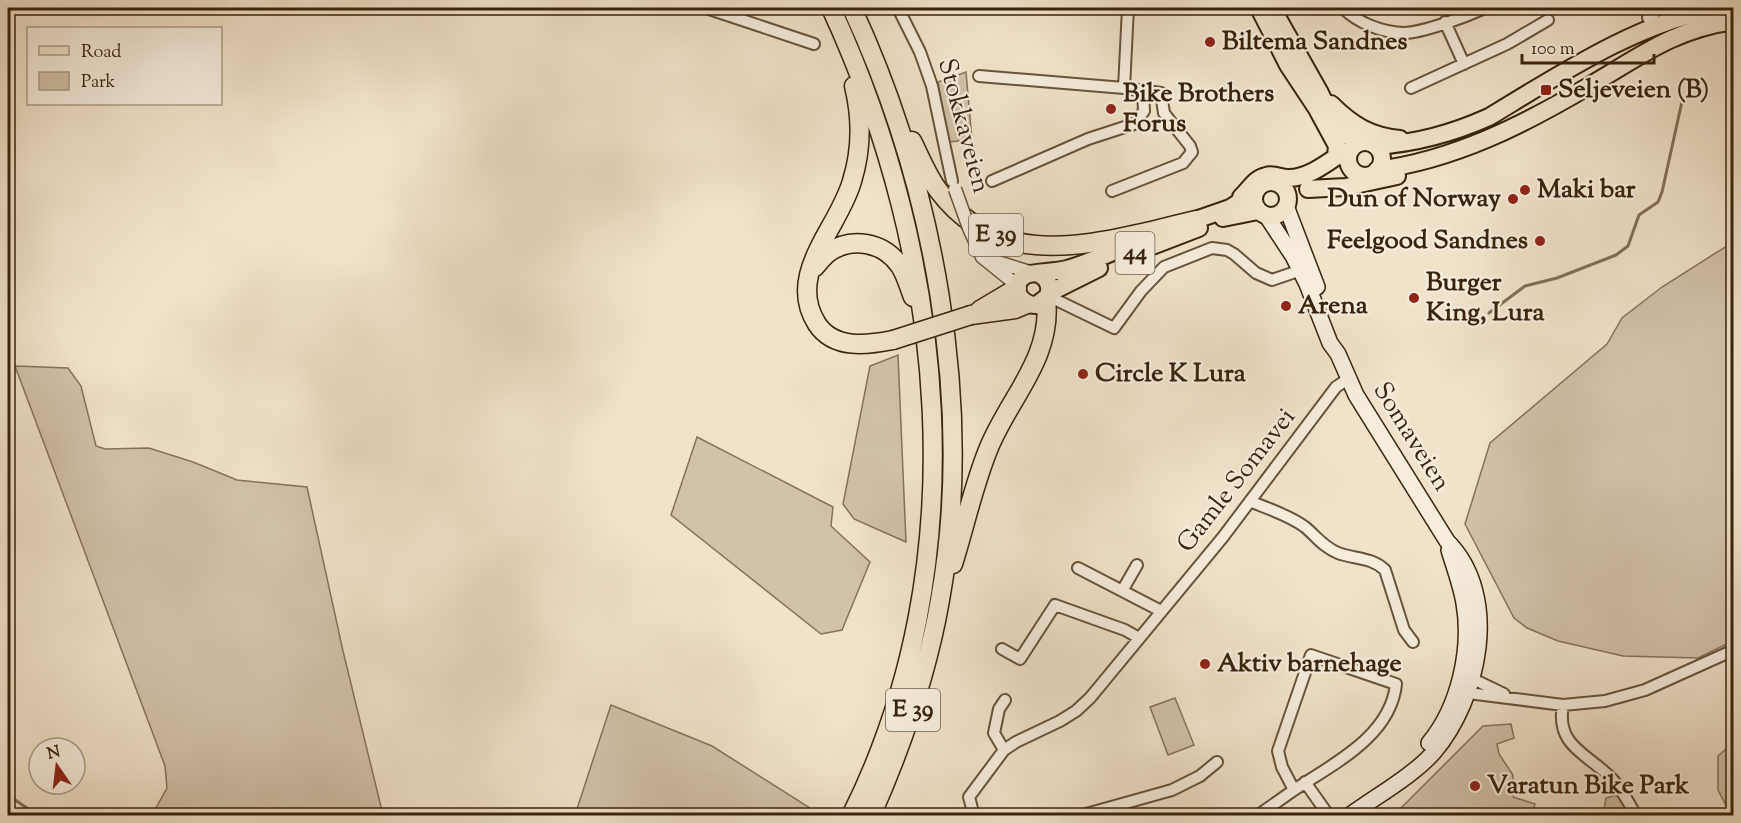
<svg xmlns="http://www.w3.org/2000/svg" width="1741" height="823" font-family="'Sorts Mill Goudy',serif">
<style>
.green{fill:#d2c2aa;stroke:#85725a;stroke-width:1.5}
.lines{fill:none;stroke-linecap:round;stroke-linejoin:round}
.stream{stroke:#816f57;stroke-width:3}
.minor-casing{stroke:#66533b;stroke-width:14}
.tertiary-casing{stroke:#66533b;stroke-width:15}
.secondary-casing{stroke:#38230b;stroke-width:18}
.primary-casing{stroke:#38230b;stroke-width:20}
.motorway-casing{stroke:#38230b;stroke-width:21}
.minor{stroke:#f6eddd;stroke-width:10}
.tertiary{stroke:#f6eddd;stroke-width:12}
.secondary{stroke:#f6eddd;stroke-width:15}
.primary{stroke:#f1e3ca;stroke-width:16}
.motorway{stroke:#f1e3ca;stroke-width:18}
.tertiary-bridge-casing{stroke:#66533b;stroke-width:15;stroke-linecap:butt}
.motorway-bridge-casing{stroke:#38230b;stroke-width:21;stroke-linecap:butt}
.tertiary-bridge{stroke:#f6eddd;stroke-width:12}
.motorway-bridge{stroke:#f1e3ca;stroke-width:18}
.poi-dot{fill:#8f2418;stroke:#f6eddd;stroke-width:2}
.labels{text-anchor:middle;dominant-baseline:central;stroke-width:4.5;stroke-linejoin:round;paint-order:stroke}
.shield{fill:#f6eddd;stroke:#71604a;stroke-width:1.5}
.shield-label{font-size:24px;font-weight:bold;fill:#38230b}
.poi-label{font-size:26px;font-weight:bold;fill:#38230b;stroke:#f6eddd;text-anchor:start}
.street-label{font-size:26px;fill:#38230b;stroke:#f6eddd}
</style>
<rect width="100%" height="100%" fill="#f1e3ca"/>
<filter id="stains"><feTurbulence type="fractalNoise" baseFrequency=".00333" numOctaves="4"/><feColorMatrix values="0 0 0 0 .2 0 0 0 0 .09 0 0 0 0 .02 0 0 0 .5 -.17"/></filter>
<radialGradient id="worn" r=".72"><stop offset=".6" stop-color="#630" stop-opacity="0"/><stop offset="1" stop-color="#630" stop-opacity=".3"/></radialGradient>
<path class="green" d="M966 72 972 140 948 142 938 82Z
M1733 242V641L1698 658 1623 656 1558 641 1527 628 1514 618 1465 524 1490 443 1607 344 1622 318 1662 287Z
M898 355 906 542 854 519 843 504 870 366Z
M15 366 68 368 81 386 96 446 105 449 149 448 193 462 237 480 307 487 343 651 383 815H152L167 788 165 766Z
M697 437 833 507 831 526 870 562 842 630 821 634 671 515Z
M1175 698 1194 745 1168 755 1150 707Z
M611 705 712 746 821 815H575Z
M1511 724 1514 738 1497 744 1499 754 1513 775V797L1535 804 1532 815H1390L1401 808 1483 726Z
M1726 749 1733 750V815H1731L1718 790V756Z
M1619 794 1631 816H1603L1606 798Z"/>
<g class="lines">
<path class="stream" d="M1489 313 1525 286 1557 278 1616 255 1628 246 1639 215 1658 202 1662 192 1683 97
M8 795 37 815"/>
<defs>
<path id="minor" d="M706 8 814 44
M898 8 920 52 932 86 952 181
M1343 8C1358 23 1381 32 1403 33 1423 33 1467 16 1485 8
M1648 18 1661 8
M1445 22 1464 64
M979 76 1124 88 1161 93 1164 113 1190 146 1192 152 1183 163 1112 191
M1124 88 1128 8
M1411 88 1507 44 1548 20
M992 181 1088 139 1134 124 1144 111 1143 91
M1048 296 1114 328 1141 291 1164 267 1212 248 1227 250 1234 254 1256 273 1272 280 1307 268
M1250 501C1268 509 1289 515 1305 527 1316 536 1323 547 1338 553 1354 559 1372 557 1385 570L1404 630 1413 642
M1078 568 1161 611
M1122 591 1137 565
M1002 649 1020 659 1055 605 1125 630 1139 638
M1311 655 1396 684C1391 736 1333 764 1294 790L1282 767 1278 751Z
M1466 680 1473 679 1504 694
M1463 686 1468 693 1563 705 1605 701 1645 690 1734 650
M1563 705C1555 747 1589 754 1612 779 1622 789 1629 803 1636 816
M1004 750 994 733 999 709 1005 700
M1305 782 1329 816
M1119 805 1124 816
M974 816 969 797 1004 750 1016 742 1060 721 1076 711 1090 698 1223 537 1336 387 1348 379
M1079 816 1172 790 1200 776 1217 762
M1257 816 1294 790"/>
<path id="tertiary" d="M969 228 982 257 1018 286
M991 260 1033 273"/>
<path id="secondary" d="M1286 206 1317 287
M1266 215 1293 256 1307 284 1330 343 1338 354 1356 395 1447 541C1502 596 1479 699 1434 752 1414 775 1375 797 1349 816
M1429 743C1459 707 1472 649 1464 603 1461 585 1454 567 1449 550"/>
<path id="primary" d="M1259 8 1288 65 1323 118
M1272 8 1320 93 1334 122 1348 136 1363 142
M1331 104C1352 125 1370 136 1400 139
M1348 159a17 17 0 1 1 34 0a17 17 0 1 1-34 0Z
M1376 146C1417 143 1451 134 1489 117 1557 76 1641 20 1721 8
M1377 170C1454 160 1523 125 1589 86 1639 57 1674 29 1734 21
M1254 199a17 17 0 1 1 34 0a17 17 0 1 1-34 0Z
M1308 189 1346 187 1397 176
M1241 197C1249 190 1255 178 1266 176 1274 173 1282 179 1289 178 1306 178 1323 166 1336 157L1337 146 1318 111
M1223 218 1258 211
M1184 224 1230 208 1254 193
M1139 251 1199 228
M1039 274C1048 279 1051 286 1048 296L1037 305C1020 306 1008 285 1026 275 1032 272 1057 272 1067 269 1095 261 1121 248 1149 237
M1049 293 1099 268"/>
<path id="motorway" d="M831 8C946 257 978 563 851 816
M852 8C934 185 975 405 940 600 927 675 902 746 871 816
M854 86C862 119 862 149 852 181 839 228 785 274 817 324 834 350 868 345 893 340
M912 141C920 157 927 175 938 190 993 264 1073 249 1151 231 1166 228 1181 223 1196 220
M815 267C819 262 823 257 828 253 851 236 884 242 900 266 906 275 909 287 913 297
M980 310 1017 288
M971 315 1015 309 1027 304
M953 564C965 526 973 487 988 450 1008 399 1053 358 1046 299"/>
</defs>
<use href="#minor" class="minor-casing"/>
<use href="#tertiary" class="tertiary-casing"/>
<use href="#secondary" class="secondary-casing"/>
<use href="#primary" class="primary-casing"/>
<use href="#motorway" class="motorway-casing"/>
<use href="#minor" class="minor"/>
<use href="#tertiary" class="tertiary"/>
<use href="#secondary" class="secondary"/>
<use href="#primary" class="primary"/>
<use href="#motorway" class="motorway"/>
<defs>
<path id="tertiary-bridge" d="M955 189 969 228"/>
<path id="motorway-bridge" d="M893 340 971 315"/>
</defs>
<use href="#tertiary-bridge" class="tertiary-bridge-casing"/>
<use href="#motorway-bridge" class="motorway-bridge-casing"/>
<use href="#tertiary-bridge" class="tertiary-bridge"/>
<use href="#motorway-bridge" class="motorway-bridge"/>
</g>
<g class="poi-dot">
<circle cx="1210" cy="42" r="6"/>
<rect x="1540" y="84" width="12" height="12" rx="3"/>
<circle cx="1111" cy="109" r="6"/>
<circle cx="1525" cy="190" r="6"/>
<circle cx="1513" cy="199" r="6"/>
<circle cx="1540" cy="241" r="6"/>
<circle cx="1414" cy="298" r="6"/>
<circle cx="1286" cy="306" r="6"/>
<circle cx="1083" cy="374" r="6"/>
<circle cx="1205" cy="664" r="6"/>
<circle cx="1475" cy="786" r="6"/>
</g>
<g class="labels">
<g class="shield">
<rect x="969" y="214" width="54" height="42" rx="4.5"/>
<rect x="1115.5" y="232" width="39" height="42" rx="4.5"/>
<rect x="886" y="689" width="54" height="42" rx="4.5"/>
</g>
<g class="shield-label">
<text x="996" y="235">E 39</text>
<text x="1135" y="253">44</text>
<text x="913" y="710">E 39</text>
</g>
<g class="poi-label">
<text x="1222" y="42">Biltema Sandnes</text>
<text x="1558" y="90">Seljeveien (B)</text>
<text x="1123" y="94">Bike Brothers<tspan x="1123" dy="30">Forus</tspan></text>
<text x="1537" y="190">Maki bar</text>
<text x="1501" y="199" text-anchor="end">Dun of Norway</text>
<text x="1528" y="241" text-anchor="end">Feelgood Sandnes</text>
<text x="1426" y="283">Burger<tspan x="1426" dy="30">King, Lura</tspan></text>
<text x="1298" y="306">Arena</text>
<text x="1095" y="374">Circle K Lura</text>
<text x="1217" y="664">Aktiv barnehage</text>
<text x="1487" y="786">Varatun Bike Park</text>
</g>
<g class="street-label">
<text transform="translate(963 126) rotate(75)">Stokkaveien</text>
<text transform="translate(1411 437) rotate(58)">Somaveien</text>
<text transform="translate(1237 481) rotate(-52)">Gamle Somavei</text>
</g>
</g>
<rect width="1741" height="823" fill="none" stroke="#f1e3ca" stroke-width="30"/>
<rect x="9" y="9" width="1723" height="805" fill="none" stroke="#38230b" stroke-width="3"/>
<rect x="15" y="15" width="1711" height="793" fill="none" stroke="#38230b" stroke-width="1.5"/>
<rect x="27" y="27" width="195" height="78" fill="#f6eddd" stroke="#aa9c89" stroke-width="1.5"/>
<rect x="39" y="46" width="30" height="9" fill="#f1e3ca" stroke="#aa9c89" stroke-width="1.5"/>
<text x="81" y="57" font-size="18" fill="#38230b">Road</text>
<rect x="39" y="72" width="30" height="18" fill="#d2c2aa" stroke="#aa9c89" stroke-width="1.5"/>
<text x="81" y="87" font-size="18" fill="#38230b">Park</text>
<g transform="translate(57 766) rotate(346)"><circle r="28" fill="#f6eddd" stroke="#aa9c89" stroke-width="1.5"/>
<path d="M0-4.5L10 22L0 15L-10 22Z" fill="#8f2418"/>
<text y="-9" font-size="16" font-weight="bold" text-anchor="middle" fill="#38230b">N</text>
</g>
<path d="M1522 54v9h132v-9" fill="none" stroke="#38230b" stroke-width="3"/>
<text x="1531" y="54" font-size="18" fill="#38230b" stroke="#f6eddd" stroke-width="4.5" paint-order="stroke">100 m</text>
<rect width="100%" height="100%" filter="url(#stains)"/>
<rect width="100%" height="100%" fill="url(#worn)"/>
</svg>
